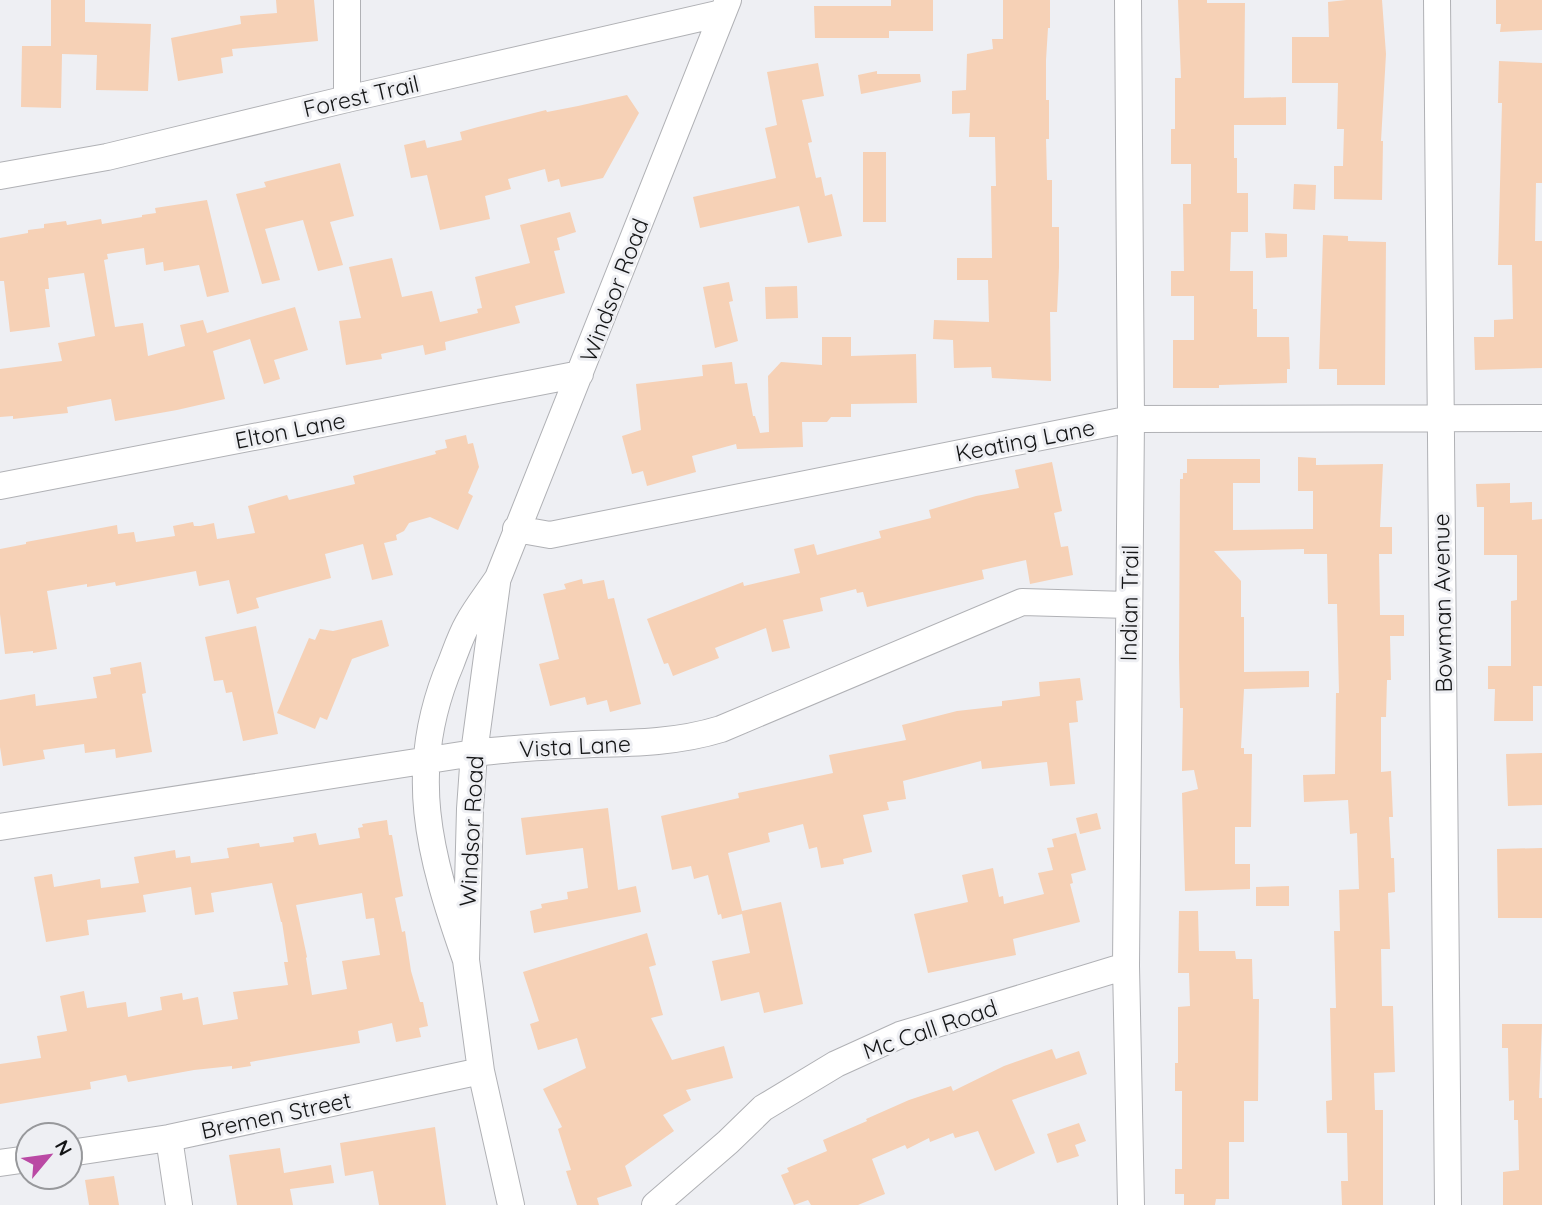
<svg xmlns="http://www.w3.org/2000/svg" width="1542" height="1205" font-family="Quicksand,sans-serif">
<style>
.building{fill:#f6d1b6;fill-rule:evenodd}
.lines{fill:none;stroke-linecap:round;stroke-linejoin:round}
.minor-casing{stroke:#b0b1b5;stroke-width:28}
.minor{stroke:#fff;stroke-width:26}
.labels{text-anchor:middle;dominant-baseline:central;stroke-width:6;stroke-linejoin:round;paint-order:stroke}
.street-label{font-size:23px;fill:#141516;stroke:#eeeff3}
</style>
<rect width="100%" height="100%" fill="#eeeff3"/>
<path class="building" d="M51 0H85V22L151 24 148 91 96 90 97 55 62 54 61 108 21 107 22 46H51Z
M276 0H314L318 41 232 49 233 56 221 58 223 73 178 81 171 38 241 24 240 16 277 13Z
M891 0H933V31H889V38H815L814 6H891Z
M1003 0H1050V28H1048L1046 60V100H1049V139H1046L1047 180H1052V227H1059V267L1057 312H1050L1051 381 992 378 991 367 954 368 953 340 933 339 934 320 989 322 988 280H957V258H992L991 186H996L995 137H969L970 113 952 114V91L966 90 967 54 993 49 992 39H1003Z
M1178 0H1207V3H1245L1244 98 1286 97V125H1234V158H1237V193H1248V232H1231L1230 271H1253V309H1257V337H1289L1290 369H1287V383L1219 385V388H1173V340H1194V296H1171V271H1184L1183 204H1191V164H1171V129H1175V78H1181Z
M1346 0H1382L1386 54 1381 141H1383L1382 200 1334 199V166H1343L1344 129H1337L1338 83H1292V37H1329L1328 2Z
M1496 0H1542V30L1500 32 1501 24H1496Z
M1499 61 1542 63V183H1536L1535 241H1542V368L1475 370 1474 337H1494V320L1513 319 1512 265H1498L1502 103H1498Z
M818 63 824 96 802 100 812 142 808 143 816 178 821 177 825 196 832 194 842 236 808 243 799 206 700 228 693 197 776 178 765 128 777 125 767 72Z
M877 71V74H920L921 82 861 94 858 75Z
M627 95 639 113 603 178 561 187 559 179 548 182 545 169 508 179 511 189 485 196 490 219 440 230 427 175 411 178 404 145 425 140 427 148 462 140 460 132 478 127 546 110 547 112 578 106Z
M863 152H886V222H863Z
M340 163 354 216 330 222 343 265 318 271 303 220 265 229 280 280 262 284 236 194 266 187 264 182Z
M1294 184 1316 185 1315 210 1293 209Z
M207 200 229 292 207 297 199 265 164 271 163 262 146 265 144 248 107 254 108 259 104 260 115 327 143 323 148 356 185 346 180 325 203 320 207 333 295 307 308 350 274 360 280 379 264 384 250 339 213 351 225 399 177 410 115 421 111 399 67 407 68 413 13 419V416L0 417V369L62 361 58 343 95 336 84 273 48 278 49 289H45L50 327 10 332 4 281H0V238L28 233V230L44 228V224L66 221 67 225 101 219 102 224 142 217V215L156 213 155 208Z
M570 212 576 232 557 238 560 250 554 251 565 293 515 306 520 323 445 342 446 350 425 355 423 345 381 354 382 359 346 365 339 321 361 318 349 267 392 258 402 297 432 291 440 322 478 313 477 309 482 308 475 277 530 263 520 225Z
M1265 233 1287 234V257L1266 258Z
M1323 235 1348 236V241L1386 242 1385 385H1337V369H1319Z
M729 282 733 301 729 302 738 341 715 348 703 287Z
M797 286 798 318 766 319 765 287Z
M822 337H851V356L916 354 917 403 851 404V417H831L827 422H802L803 447 737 449 736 444 692 456 696 472 647 486 643 471 632 474 622 436 641 430 636 384 703 376 702 365 732 362 735 384 747 383 753 416H755L760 433 769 432 768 376 781 362 822 365Z
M466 435 468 444 473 443 479 467 468 493 473 496 458 530 430 517 409 523 404 531 396 535 397 540 384 543 393 575 372 580 363 544 325 554 331 578 256 598 259 608 237 614 229 580 199 586 196 571 116 586 115 582 87 587V584L47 591 57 649 33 653V651L5 654 0 614V549L26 544V542L117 525 118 534 134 532 136 542 175 536 173 526 193 522 194 526H200L214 523 217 539 255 533 248 506 287 495 289 500 355 484 353 476 436 454 435 451 447 448 445 440Z
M1298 457 1316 458V465L1383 464 1380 527H1392V554H1379L1380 615H1404V636H1390L1391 680H1387L1386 717H1381V772L1391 771 1393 817H1389L1391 858H1394L1395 892 1388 893 1390 949H1381L1382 1006H1393L1395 1072 1374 1073 1375 1110H1383V1205H1342L1341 1181H1348L1347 1133H1327L1326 1101 1332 1100 1330 1008H1336L1334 931H1340L1339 890 1359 889 1357 833 1350 834 1348 800 1304 802 1303 775 1335 774 1336 693H1339L1337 604H1328L1327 554H1304V549L1214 551 1241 581V617H1244V672L1309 671V687L1244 689 1241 748H1244V754H1252L1251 827H1235V864H1250V889L1185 891 1182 793 1198 789 1194 770 1182 771 1183 708H1180L1179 659 1180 479H1183V473H1187V459H1260V483H1233V530L1313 529V491H1298Z
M1052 462 1062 511 1054 513 1061 547 1068 546 1073 575 1030 584 1026 560 982 570 984 579 867 607 863 592 857 593 856 589 820 598 823 611 783 620 790 648 772 652 766 628 715 648 719 658 673 676 668 663 664 664 647 619 743 582 744 586 800 573 794 549 814 544 817 555 881 538 879 531 931 518 929 510 976 496 1019 488 1015 470Z
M1510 483V503L1532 502V520L1542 519V686H1533V721H1494L1495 689H1488V666H1511V601L1517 600V555H1484V507H1477L1476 484Z
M582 579 583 584 604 580 608 599 614 598 641 704 610 712 607 700 587 705 585 697 550 706 539 664 559 659 543 594 566 589 564 584Z
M382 620 389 646 352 659 327 720 320 717 315 729 277 713 309 638 315 640 320 629 333 631Z
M256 626 278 734 243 741 232 692 226 693 223 680 214 681 205 637Z
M141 662 146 693 142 694 152 752 116 758 115 749 85 753 84 744 43 750 45 759 3 766 0 747V700L35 694 36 706 97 698 93 677 111 674 110 668Z
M1080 678 1083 700 1076 701 1078 722 1069 723 1075 784 1050 786 1047 762 982 769 981 761 903 781 906 799 887 802 889 810 863 815 872 852 843 859 844 864 821 868 817 847 809 849 803 824 768 833 770 842 728 853 742 911 781 902 803 1004 764 1013 759 992 721 1001 712 961 750 953 742 914 722 919 721 914 718 915 708 875 694 879 691 866 672 870 661 816 739 798 738 793 833 773 829 755 906 740 902 725 957 711 1002 706V701L1040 696 1039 682Z
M1542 753V805L1508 806 1506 754Z
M608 808 618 890 636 886 641 912 534 933 530 911 542 908 541 904 568 899 567 892 588 888 583 848 526 855 521 818Z
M1097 813 1101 829 1080 834 1076 818Z
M387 820 389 835H392L403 896 395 898 402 932 405 931 411 971 420 1002H423L428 1026 419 1028 421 1037 396 1042 392 1023 358 1031 360 1043 250 1062 251 1066 232 1069V1066L194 1070 128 1082 126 1075 90 1082 91 1089 0 1104V1064L41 1058 37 1036 67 1031 60 996 84 991 87 1008 126 1002 128 1017 162 1010 160 997 182 993 183 1000 198 997 203 1025 238 1019 233 992 288 985 284 962H288L282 922H281L272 883 211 893 214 912 195 915 191 887 143 895 146 912 87 920 89 935 46 942 34 877 52 874 54 887 100 879 101 888 139 883 134 857 175 850 176 858 190 856 191 863 229 858 227 848 259 843 260 847 294 842 293 837 316 833 319 845 360 838 358 828 363 827 362 824ZM362 893 366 919 374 918 380 955 342 961 347 989 312 995 306 958 307 957 296 905Z
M1076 833 1086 870 1071 874 1073 883 1070 884 1080 922 1013 939 1016 955 928 973 914 914 968 902 962 875 993 868 999 897 1003 896 1004 904 1044 894 1038 873 1053 870 1047 848 1054 847 1052 839Z
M1542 848V918H1498L1497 849Z
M1289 886V906H1256V887Z
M1179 911H1198L1199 951H1235L1236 959H1252L1253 999H1259L1258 1101H1244V1142H1229V1199H1216L1215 1205H1184V1194H1175V1169H1182V1091H1175V1063H1178V1007L1190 1006 1189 973H1178Z
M647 933 656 965 649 967 663 1015 651 1018 672 1060 724 1046 733 1078 686 1090 691 1100 663 1115 674 1131 625 1166 632 1186 597 1198 599 1205H577L566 1171 571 1170 558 1129 562 1127 543 1089 586 1068 577 1038 538 1050 530 1024 539 1021 523 972Z
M1502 1024H1542L1539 1098H1542V1205H1503V1172L1519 1170 1518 1120H1514V1100L1509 1101 1508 1048H1502Z
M1052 1049 1056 1059 1079 1051 1087 1074 1012 1100 1035 1153 995 1171 978 1131 955 1138 953 1133 930 1142 929 1138 907 1149 905 1145 872 1159 885 1194 858 1205H811L808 1200 794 1205 781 1175 789 1172 787 1168 827 1151 823 1140 867 1121 866 1119 909 1100 951 1086 953 1091 1004 1066Z
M1079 1123 1086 1141 1075 1145 1079 1156 1057 1163 1047 1134Z
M435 1127 446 1205H379L373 1171 345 1176 340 1143Z
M280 1148 284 1173 331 1165 334 1183 290 1189 293 1205H237L229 1155Z
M114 1176 119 1205H89L85 1180Z"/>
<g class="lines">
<defs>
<path id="minor" d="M1128 0 1131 419 1126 966 1131 1205
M1437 0 1448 1205
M347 99V0
M0 176 107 157 347 99 722 13
M0 486 580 374
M516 529 550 535 1131 419 1542 418
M497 583 474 753 470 809 466 960 481 1071 511 1205
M0 827 474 753C514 748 553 746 593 744 637 743 679 742 721 729L1022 602 1128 605
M466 960C429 855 405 770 451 663 456 650 461 635 468 623 476 608 488 593 498 578L728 0
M169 1138 179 1205
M70 1153 169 1138 481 1071
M0 1163 28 1159
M655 1205 728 1142 763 1108 836 1064 900 1035 1126 966"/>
</defs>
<use href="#minor" class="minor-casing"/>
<use href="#minor" class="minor"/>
</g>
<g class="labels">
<g class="street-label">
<text transform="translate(361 96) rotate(-13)">Forest Trail</text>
<text transform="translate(614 290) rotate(-69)">Windsor Road</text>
<text transform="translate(290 430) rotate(-11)">Elton Lane</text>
<text transform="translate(1025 440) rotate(-11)">Keating Lane</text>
<text transform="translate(1129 603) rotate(-89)">Indian Trail</text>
<text transform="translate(1442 603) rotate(-91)">Bowman Avenue</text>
<text transform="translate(575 746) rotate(-3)">Vista Lane</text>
<text transform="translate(471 831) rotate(-87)">Windsor Road</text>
<text transform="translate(930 1029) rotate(-19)">Mc Call Road</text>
<text transform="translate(276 1115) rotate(-12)">Bremen Street</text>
</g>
</g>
<g transform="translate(49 1156) rotate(61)"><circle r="33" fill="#eeeff3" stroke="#97989b" stroke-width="2"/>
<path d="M0-5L12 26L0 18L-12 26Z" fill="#ba49a4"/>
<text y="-10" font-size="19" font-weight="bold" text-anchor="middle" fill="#141516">N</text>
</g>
</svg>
